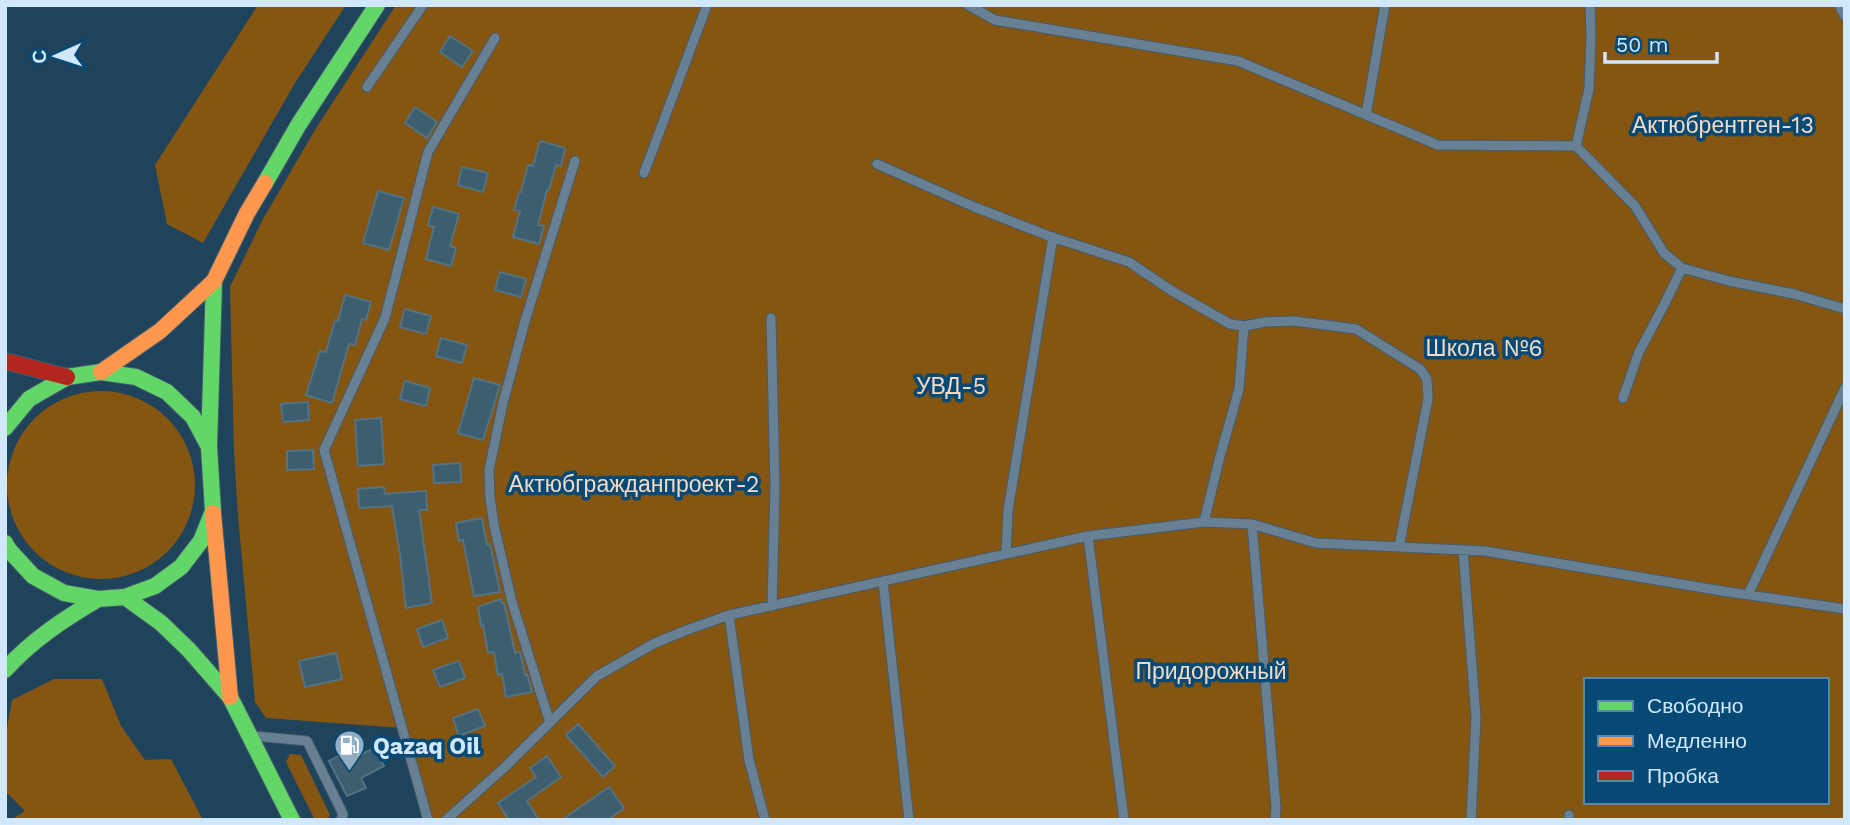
<svg xmlns="http://www.w3.org/2000/svg" width="1850" height="825" font-family="'Work Sans',sans-serif">
<style>
.green{fill:#855611;fill-rule:evenodd}
.building{fill:#3c5e6e;stroke:#537385;stroke-width:2}
.lines{fill:none;stroke-linecap:round;stroke-linejoin:round}
.lane-casing{stroke:#445c6e;stroke-width:11}
.fast-casing{stroke:#445c6e;stroke-width:18}
.slow-casing{stroke:#445c6e;stroke-width:18}
.jam-casing{stroke:#445c6e;stroke-width:18}
.lane{stroke:#688093;stroke-width:9}
.fast{stroke:#63d668;stroke-width:16}
.slow{stroke:#ff974d;stroke-width:16}
.jam{stroke:#b3261e;stroke-width:16}
.labels{text-anchor:middle;dominant-baseline:central;stroke-width:7;stroke-linejoin:round;paint-order:stroke}
.park-label{font-size:23px;fill:#f2dac4;stroke:#064974}
.poi-label{font-size:23px;font-weight:bold;fill:#d0e7fc;stroke:#064974;text-anchor:start}
</style>
<rect width="100%" height="100%" fill="#1f435b"/>
<path class="green" d="M258 5H346L295 83 203 243 167 224 155 165Z
M396 5H1845V820H426L402 728 266 718 255 702 238 516 234 452 230 287 263 219 315 130ZM1586 680H1827V802H1586Z
M7 485a94 94 0 1 1 188 0a94 94 0 1 1-188 0Z
M54 679H102L121 726 145 760 171 759 203 820H11L25 811 5 791V739L12 700Z
M290 754 301 755 330 815 327 820H315L286 762Z"/>
<path class="building" d="M450 36 473 51 462 67 440 52Z
M415 107 437 122 427 138 405 123Z
M540 141 565 148 561 166 556 165 549 190H547L538 225 544 226 539 244 513 237 520 211 514 210 519 192H521L528 165 533 166Z
M462 167 488 173 483 192 458 185Z
M378 191 404 198 389 250 363 243Z
M433 207 459 214 450 246 456 248 451 266 426 259 434 227 428 225Z
M500 272 526 279 521 297 495 290Z
M345 295 371 302 366 320 362 319 355 345 349 344 332 403 306 395 320 351 326 352 335 320 338 321Z
M405 309 431 316 426 334 400 327Z
M441 338 467 345 462 363 436 356Z
M474 378 500 385 483 440 458 433Z
M405 381 430 388 426 406 400 399Z
M308 402 309 420 283 422 281 404Z
M381 418 384 464 358 466 355 420Z
M313 450 314 469 287 470V451Z
M460 463 461 482 434 483 433 465Z
M384 487 385 494 426 491 427 510H419L432 603 406 608 400 554 392 506 359 508 358 489Z
M482 518 487 545 490 544 500 592 474 596 463 540 459 541 456 523Z
M501 599 502 603H504L515 653 520 652 525 675 527 674 532 692 506 697 502 674 498 675 494 652 488 653 483 625 481 626 478 607Z
M442 620 448 638 423 647 417 629Z
M336 653 342 679 305 687 299 661Z
M459 661 465 678 440 687 433 670Z
M478 709 485 726 459 736 453 718Z
M578 724 615 766 603 777 566 735Z
M374 748 384 766 361 778 366 788 347 796 329 761 348 751 352 759Z
M547 756 561 777 527 801 539 820H509L498 803 536 777 530 768Z
M609 787 624 808 608 820H562Z"/>
<g class="lines">
<defs>
<path id="lane" d="M968 5 995 20 1238 61 1438 145 1576 146 1635 206 1664 253 1682 268 1729 281 1794 294 1845 309
M1839 5 1845 16
M367 87 423 5
M1366 115 1385 5
M1576 146 1589 89 1591 36 1590 5
M877 164 972 206 1049 236 1129 262 1172 291 1230 324 1244 326 1265 322 1294 321 1356 329 1420 369 1427 379 1428 399 1399 547
M644 173 707 5
M771 318 775 486 772 606
M1623 398 1639 352 1664 305 1682 268
M1204 522 1219 460 1239 389 1244 326
M1252 524 1276 807 1275 820
M1088 536 1124 820
M1463 550 1476 718 1471 820
M1006 554 1008 510 1053 237
M883 581 909 820
M1748 595 1845 388
M729 615 749 760 765 820
M550 723 512 602 494 525 490 497 489 470 503 403 525 321 575 161
M253 736 307 741 343 814 341 820
M1569 815V820
M428 820 324 450 385 318 428 152 495 38
M446 820 505 767 597 676 655 643 687 630 729 615 1088 536 1204 522 1252 524 1316 543 1485 551 1722 591 1845 609"/>
<path id="fast" d="M265 183 299 124 377 5
M5 428 29 399 67 377 101 372 136 377 167 392 193 417 209 447 213 511 201 541 181 567 155 586 125 597 98 599 64 593 33 576 9 550 5 543
M209 446 214 281
M125 597 161 623 189 650 230 697 292 820
M5 670C32 640 64 619 98 599"/>
<path id="slow" d="M101 372 160 331 214 281 247 213 265 183
M213 513 230 697"/>
<path id="jam" d="M5 361 67 377"/>
</defs>
<use href="#lane" class="lane-casing"/>
<use href="#fast" class="fast-casing"/>
<use href="#slow" class="slow-casing"/>
<use href="#jam" class="jam-casing"/>
<use href="#lane" class="lane"/>
<use href="#fast" class="fast"/>
<use href="#slow" class="slow"/>
<use href="#jam" class="jam"/>
</g>
<defs>
<symbol id="fuel-pin" viewBox="-11 -11 22 30"><path d="M0 17L-7.5 6A9.5 9.5 0 1 1 7.5 6Z" fill="#92aec4" stroke="#064974"/><path d="M-5.5-6h7V0h2V4h1.3V-2.5L3-4.5l.8-.8L6-3V5H2.5V1h-1V6h-7ZM-4.2-4.7v3.2H.2V-4.7Z" fill="#fff"/></symbol>
</defs>
<g fill-rule="evenodd">
<use href="#fuel-pin" x="332" y="728" width="35" height="47"/>
</g>
<g class="labels">
<g class="park-label">
<text x="1723" y="125">Актюбрентген-13</text>
<text x="1484" y="348">Школа №6</text>
<text x="951" y="386">УВД-5</text>
<text x="634" y="484">Актюбгражданпроект-2</text>
<text x="1211" y="671">Придорожный</text>
</g>
<g class="poi-label">
<text x="373" y="746">Qazaq Oil</text>
</g>
</g>
<rect width="1850" height="825" fill="none" stroke="#d0e7fc" stroke-width="14"/>
<rect x="1584" y="678" width="245" height="126" fill="#064974" stroke="#5788aa" stroke-width="2"/>
<rect x="1598" y="701" width="35" height="10" fill="#63d668" stroke="#5788aa" stroke-width="2"/>
<text x="1647" y="713" font-size="21" fill="#d0e7fc">Свободно</text>
<rect x="1598" y="736" width="35" height="10" fill="#ff974d" stroke="#5788aa" stroke-width="2"/>
<text x="1647" y="748" font-size="21" fill="#d0e7fc">Медленно</text>
<rect x="1598" y="771" width="35" height="10" fill="#b3261e" stroke="#5788aa" stroke-width="2"/>
<text x="1647" y="783" font-size="21" fill="#d0e7fc">Пробка</text>
<g transform="translate(56 56) rotate(267)" stroke="#064974" stroke-width="5" paint-order="stroke">
<path d="M0-5L12 26L0 18L-12 26Z" fill="#d0e7fc"/>
<text y="-10" font-size="19" font-weight="bold" text-anchor="middle" fill="#d0e7fc">С</text>
</g>
<path d="M1605 52v10h112v-10" fill="none" stroke="#d0e7fc" stroke-width="3.5"/>
<text x="1616" y="52" font-size="21" fill="#d0e7fc" stroke="#064974" stroke-width="5" paint-order="stroke">50 m</text>
</svg>
